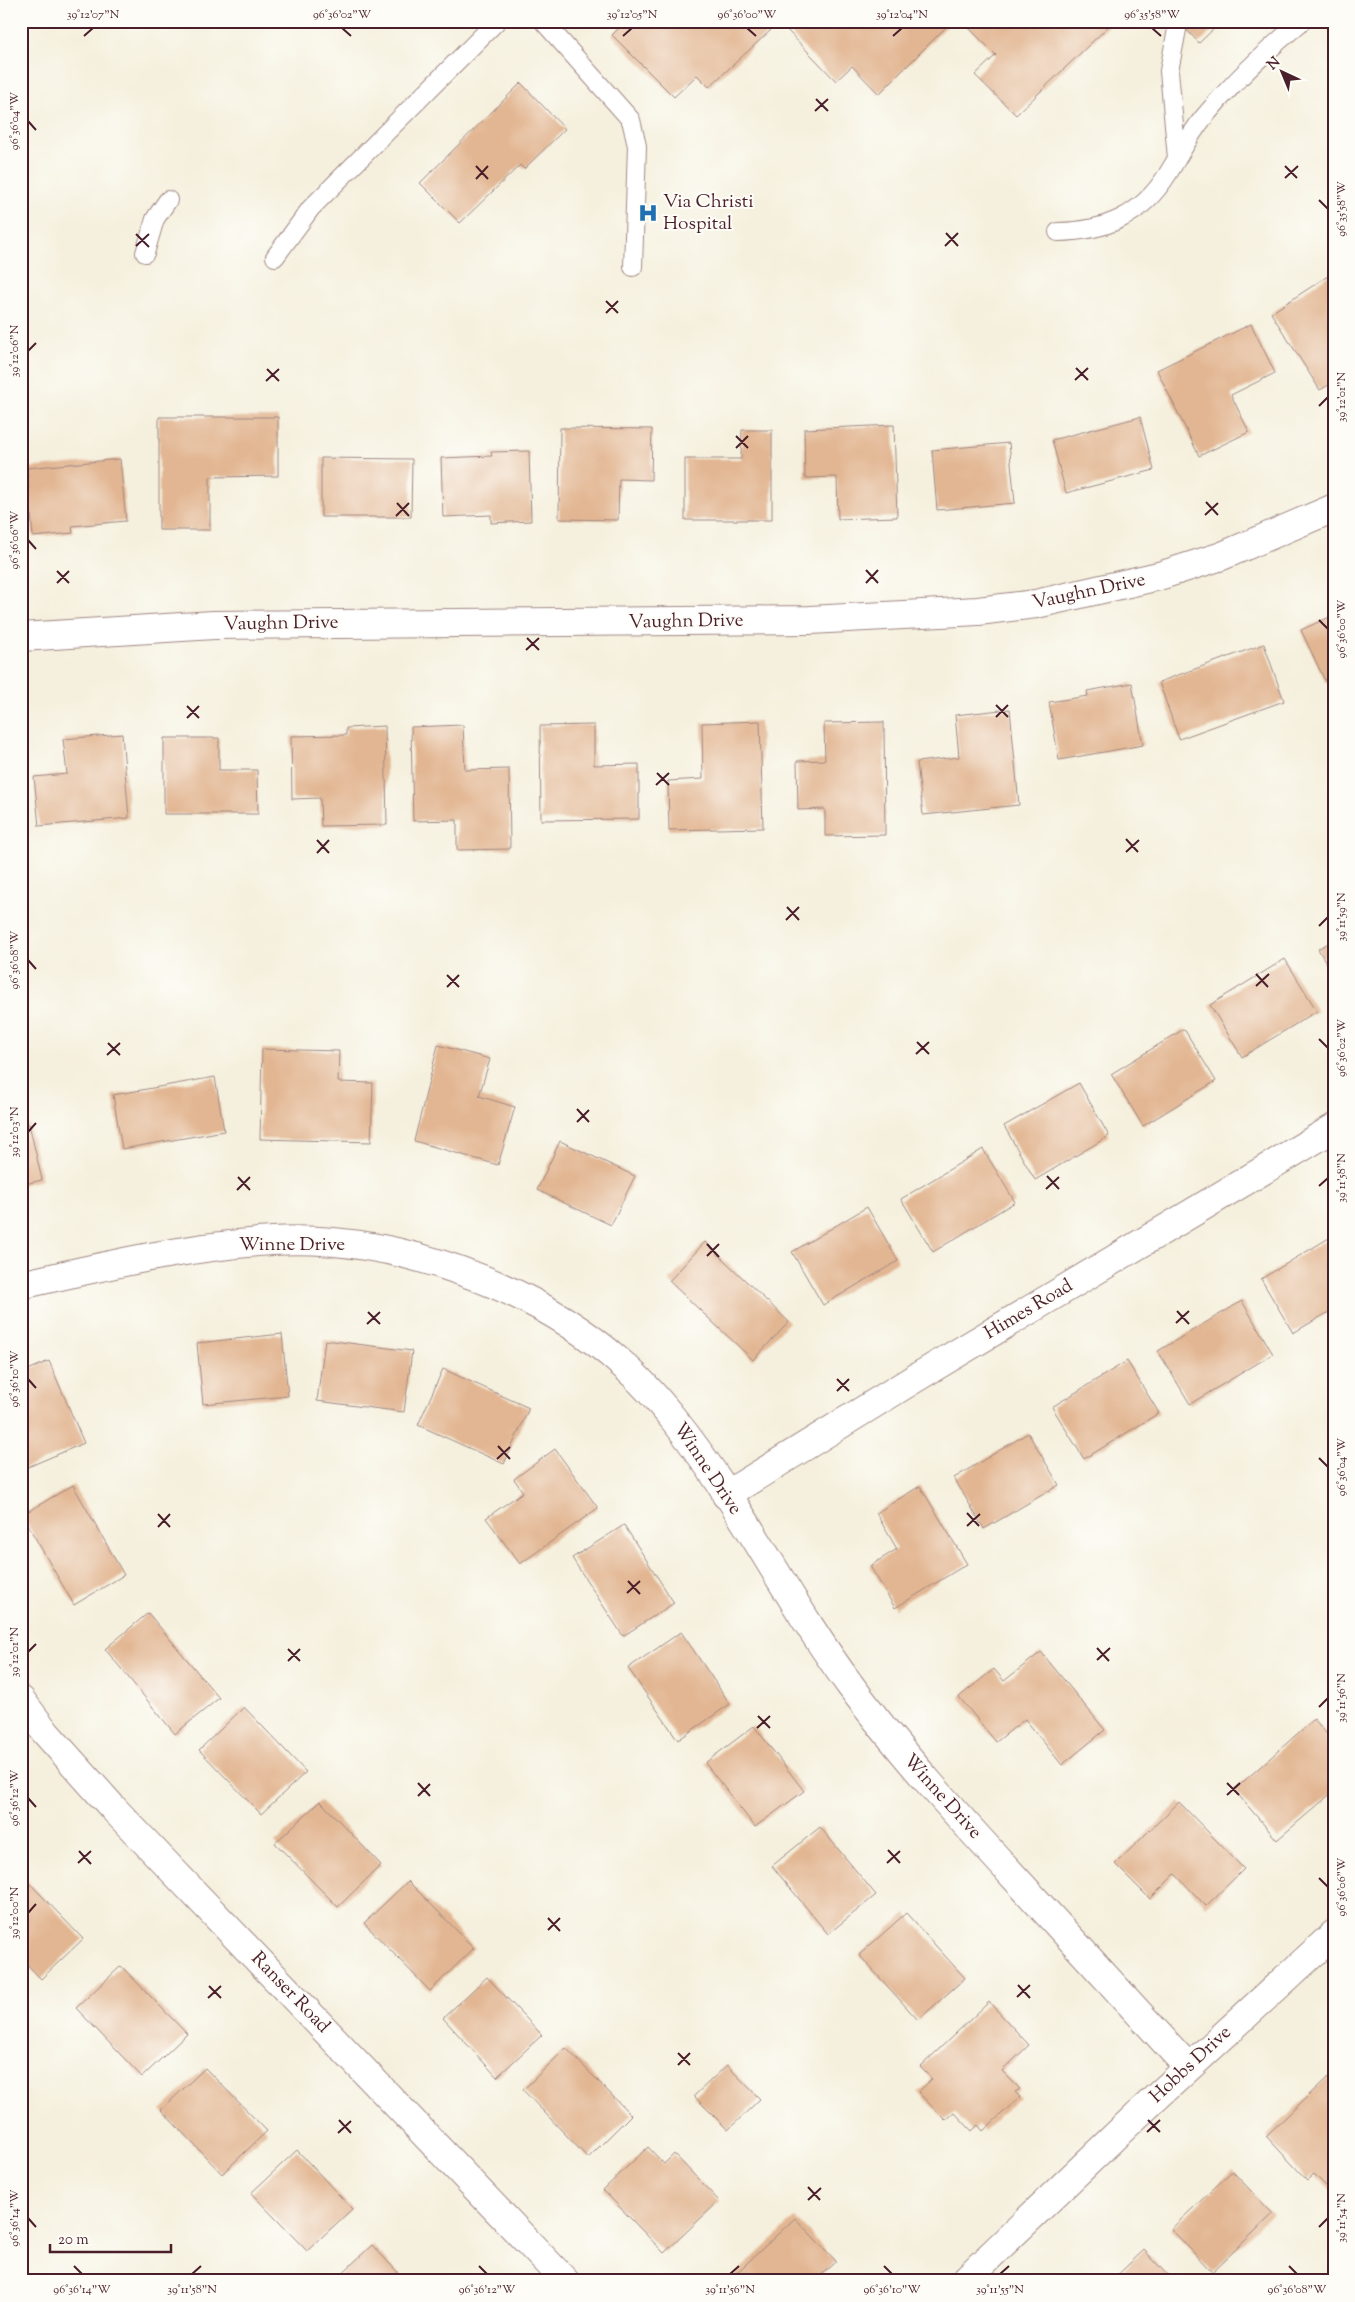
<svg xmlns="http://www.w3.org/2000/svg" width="1355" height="2302" font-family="'Sorts Mill Goudy',serif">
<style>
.building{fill:#e2b692}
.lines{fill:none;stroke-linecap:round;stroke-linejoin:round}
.lane-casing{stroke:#a08884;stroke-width:20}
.street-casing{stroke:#a08884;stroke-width:30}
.lane{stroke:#fff;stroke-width:18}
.street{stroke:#fff;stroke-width:28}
.ticks{fill:none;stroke:#4a1f2b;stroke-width:2}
.labels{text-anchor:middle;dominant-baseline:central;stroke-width:4;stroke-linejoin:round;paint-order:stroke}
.poi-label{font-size:19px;fill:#4a1f2b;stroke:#fdfcf7;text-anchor:start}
.street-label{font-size:19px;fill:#4a1f2b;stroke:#fdfcf7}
.neatline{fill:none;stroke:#4a1f2b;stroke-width:2}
.ticks-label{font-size:12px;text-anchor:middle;fill:#4a1f2b}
</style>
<rect width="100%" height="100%" fill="#fdfcf7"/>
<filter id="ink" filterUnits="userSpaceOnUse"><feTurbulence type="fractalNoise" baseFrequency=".02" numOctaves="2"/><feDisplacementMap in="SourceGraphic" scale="10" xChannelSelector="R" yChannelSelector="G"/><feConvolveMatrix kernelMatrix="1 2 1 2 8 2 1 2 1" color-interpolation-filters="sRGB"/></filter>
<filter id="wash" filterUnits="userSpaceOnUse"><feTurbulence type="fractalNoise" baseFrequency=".0096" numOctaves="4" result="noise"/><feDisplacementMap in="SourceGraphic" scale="20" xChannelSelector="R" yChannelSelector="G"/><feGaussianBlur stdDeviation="1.12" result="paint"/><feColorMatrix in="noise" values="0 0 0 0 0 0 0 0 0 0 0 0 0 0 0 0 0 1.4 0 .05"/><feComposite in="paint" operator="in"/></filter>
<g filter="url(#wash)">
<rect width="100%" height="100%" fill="#f5f0dd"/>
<g id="blocks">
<path class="building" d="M626 21H769L771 30 709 87 697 75 674 97 612 35Z
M787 21H952L879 94 852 66 836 81 787 30Z
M962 21H1114L1016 115 975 75 996 55Z
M1178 21H1222L1199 43Z
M521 83 565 129 524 169 520 165 460 223 420 183Z
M1334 272V382L1320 390 1271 313Z
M1251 324 1275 373 1231 395 1249 432 1199 456 1157 370Z
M159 417H278V476L210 477V530H159Z
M1140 417 1154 470 1066 493 1052 440Z
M894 425 897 517 838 519 837 477 805 478 804 429Z
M560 428 652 429 651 480 619 479 618 520 559 519Z
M742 430H772V520H685V459H741Z
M1009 443 1015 503 937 510 932 450Z
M529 451 531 521 491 523V515L443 517 441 458 492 456 491 452Z
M321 458 412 459 411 517H321Z
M120 459 126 521 72 526 73 533 33 537 27 468Z
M1334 615V680L1326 683 1301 630Z
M1264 644 1284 701 1179 739 1159 682Z
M1132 683 1143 745 1059 760 1049 702 1088 696 1087 691Z
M1010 709 1019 805 923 815 917 762 959 757 955 715Z
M760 721 763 828 669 830 668 781 703 779 702 723Z
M884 722 885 835 825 836V809L798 810 797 761 825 760 824 723Z
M463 725 465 770 509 769 510 849 457 850V820L413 821 411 727Z
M594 725V765L639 764V819L541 820 540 726Z
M385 726 387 825 321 826 320 798 292 799 291 736 346 735V728Z
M122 734 129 818 39 826 34 777 67 774 63 739Z
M164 738H219V770H257L258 814H164Z
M1334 940V976L1318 949Z
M1285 959 1317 1011 1242 1057 1210 1005Z
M1184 1029 1216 1081 1143 1126 1111 1074Z
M438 1045 490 1059 479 1096 515 1107 498 1165 414 1141Z
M262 1049 339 1051 338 1082 373 1083 371 1142 260 1139Z
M215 1077 224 1131 122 1149 113 1095Z
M1079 1083 1109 1136 1035 1180 1004 1126Z
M29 1124 42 1180 21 1185V1126Z
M560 1141 635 1176 611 1225 537 1190Z
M983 1149 1015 1202 933 1252 901 1199Z
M867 1207 898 1261 823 1305 792 1252Z
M1334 1235V1309L1293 1333 1261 1279Z
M705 1242 789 1322 753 1360 669 1281Z
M1242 1301 1273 1354 1190 1404 1158 1351Z
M282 1334 288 1396 203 1404 197 1343Z
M325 1340 412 1351 404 1412 317 1401Z
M49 1361 84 1443 21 1470V1373Z
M1127 1361 1159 1413 1084 1459 1052 1407Z
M443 1369 529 1408 504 1464 418 1425Z
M1028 1433 1059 1485 984 1529 954 1478Z
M555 1449 598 1508 520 1564 486 1518 523 1492 514 1479Z
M73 1485 124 1575 74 1605 22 1515Z
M920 1486 967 1564 895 1608 870 1566 897 1549 876 1513Z
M624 1525 674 1603 623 1636 572 1558Z
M148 1613 219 1698 175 1734 105 1649Z
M681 1632 730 1704 678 1740 628 1668Z
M1041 1652 1105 1730 1062 1765 1025 1719 996 1742 959 1697 994 1669 1004 1681Z
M244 1707 306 1772 261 1814 199 1750Z
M1314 1719 1334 1742V1791L1277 1840 1234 1790Z
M754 1726 804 1791 755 1827 705 1763Z
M320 1801 381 1865 338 1907 275 1843Z
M1179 1802 1244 1869 1206 1906 1175 1874 1150 1899 1115 1864Z
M820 1827 876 1895 828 1934 772 1866Z
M21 1874 83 1939 41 1979 21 1958Z
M408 1881 474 1948 430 1991 364 1923Z
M906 1913 965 1978 918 2020 859 1955Z
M121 1966 187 2034 142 2077 76 2008Z
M487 1977 542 2035 497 2077 443 2018Z
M989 2002 1029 2045 1002 2071 1020 2089 1015 2092 1020 2097 983 2131 978 2125 972 2131 954 2112 945 2120 918 2092 932 2079 920 2067Z
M566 2048 631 2115 588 2158 523 2090Z
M727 2065 760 2099 728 2130 694 2096Z
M205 2068 267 2131 222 2174 161 2110Z
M1328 2077 1334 2083V2194L1314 2174 1307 2180 1266 2136Z
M648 2147 664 2164 674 2154 719 2201 664 2253 603 2190Z
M297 2150 352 2209 307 2251 251 2193Z
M1232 2171 1273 2214 1212 2272 1171 2229Z
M795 2218 836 2261 815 2281H728Z
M372 2245 406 2281H334Z
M1144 2250 1173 2281H1111Z"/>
</g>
</g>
<g filter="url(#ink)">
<use href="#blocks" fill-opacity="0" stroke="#a08884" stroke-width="1"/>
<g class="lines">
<defs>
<path id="lane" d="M543 21 631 120 637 146 633 267
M1177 158 1169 71 1178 24
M1058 232C1106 231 1141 216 1167 175 1180 155 1189 135 1204 117 1233 82 1267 50 1302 21
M145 253 155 219 168 200
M275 257 311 208 497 21"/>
<path id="street" d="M21 637 214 625 810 620 978 611 1036 604 1159 576 1222 556 1334 508
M21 1285C103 1266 188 1246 273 1241 391 1234 534 1285 622 1364 642 1381 659 1401 675 1421 741 1503 787 1600 850 1685 901 1754 958 1816 1016 1879 1073 1942 1131 2004 1188 2067
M726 1495 914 1379 1334 1128
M21 1700 46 1733 113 1808 565 2281
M964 2281 1135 2117 1334 1934"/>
</defs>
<use href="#lane" class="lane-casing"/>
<use href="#street" class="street-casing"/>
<use href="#lane" class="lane"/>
<use href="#street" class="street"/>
</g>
</g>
<path class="ticks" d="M342 28 351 36M747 28 756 36M1152 28 1161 36M84 36 93 28M623 36 632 28M893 36 902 28M816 99 828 111M815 111 828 99M28 121 36 130M476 166 488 179M1285 166 1297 178M1285 178 1298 166M476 179 488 166M1319 200 1328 209M946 233 958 246M136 234 149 247M136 246 149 234M945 246 958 233M606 301 618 313M606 313 618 301M28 351 36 343M1076 368 1088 380M267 369 279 381M1075 380 1088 368M266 381 279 369M1319 406 1328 397M736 436 748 448M736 448 748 436M1206 502 1218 515M397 503 409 516M1205 515 1218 503M396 516 409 503M28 540 36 549M866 570 878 583M57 571 69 583M57 583 69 571M866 583 878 570M1319 620 1328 629M527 638 539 650M526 650 539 638M996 705 1008 717M187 706 199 718M996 717 1008 705M187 718 199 706M657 773 669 785M656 785 669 773M1126 839 1138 852M317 840 329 853M1126 852 1139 840M317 853 329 840M787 907 799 920M786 920 799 907M1319 926 1328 917M28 960 36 969M1256 974 1268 987M447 975 459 987M1256 986 1269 974M447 987 459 975M1319 1039 1328 1048M917 1042 929 1054M108 1043 120 1055M916 1054 929 1042M107 1055 120 1043M577 1109 589 1122M577 1122 589 1110M28 1132 36 1123M1047 1176 1059 1189M238 1177 250 1190M1319 1186 1328 1178M1046 1189 1059 1177M237 1190 250 1177M707 1244 719 1257M707 1256 719 1244M1177 1311 1189 1324M368 1312 380 1324M1176 1323 1189 1311M367 1324 380 1312M28 1379 36 1388M837 1379 849 1391M837 1391 849 1379M498 1446 510 1459M1319 1458 1328 1467M497 1459 510 1447M967 1513 979 1526M158 1514 170 1527M967 1526 980 1514M158 1527 170 1514M628 1581 640 1594M627 1593 640 1581M1097 1648 1109 1661M288 1649 300 1661M28 1652 36 1644M1097 1660 1110 1648M288 1661 300 1649M1319 1707 1328 1698M758 1716 770 1728M757 1728 770 1716M418 1783 430 1796M1227 1783 1239 1795M1227 1795 1240 1783M418 1796 430 1784M28 1798 36 1807M888 1850 900 1863M79 1851 91 1864M78 1863 91 1851M887 1863 900 1851M1319 1878 1328 1887M28 1913 36 1904M548 1918 560 1931M548 1930 560 1918M1018 1985 1030 1998M209 1986 221 1998M1017 1997 1030 1985M208 1998 221 1986M678 2053 690 2065M678 2065 690 2053M339 2120 351 2133M1148 2120 1160 2132M1147 2132 1160 2120M338 2133 351 2121M808 2187 820 2200M808 2200 821 2188M28 2218 36 2227M1319 2227 1328 2218M74 2266 82 2274M479 2266 487 2274M884 2266 892 2274M1289 2266 1297 2274M192 2274 201 2266M730 2274 739 2266M1000 2274 1009 2266"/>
<defs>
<symbol id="hospital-bare" viewBox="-9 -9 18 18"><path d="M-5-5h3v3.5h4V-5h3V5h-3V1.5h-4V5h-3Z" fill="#1f6fb2" stroke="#fdfcf7" stroke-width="2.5" paint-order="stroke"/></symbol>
</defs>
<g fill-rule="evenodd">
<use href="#hospital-bare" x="634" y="199" width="28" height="28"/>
</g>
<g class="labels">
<g class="poi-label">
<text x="663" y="202">Via Christi<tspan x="663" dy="22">Hospital</tspan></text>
</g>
<g class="street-label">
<text transform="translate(1089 592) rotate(-12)">Vaughn Drive</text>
<text transform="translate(686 622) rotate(-1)">Vaughn Drive</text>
<text transform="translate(281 624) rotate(-1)">Vaughn Drive</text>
<text x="292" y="1245">Winne Drive</text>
<text transform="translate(1029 1310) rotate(-31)">Himes Road</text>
<text transform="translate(707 1469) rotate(56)">Winne Drive</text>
<text transform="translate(942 1797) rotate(48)">Winne Drive</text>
<text transform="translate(290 1993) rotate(46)">Ranser Road</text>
<text transform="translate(1191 2065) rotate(-43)">Hobbs Drive</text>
</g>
</g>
<rect width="1355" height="2302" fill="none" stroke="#fdfcf7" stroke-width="55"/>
<g transform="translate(1282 72) rotate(316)" stroke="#fdfcf7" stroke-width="4" paint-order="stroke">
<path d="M0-4L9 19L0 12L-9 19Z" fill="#4a1f2b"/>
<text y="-8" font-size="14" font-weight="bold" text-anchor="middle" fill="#4a1f2b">N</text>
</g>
<path d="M50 2244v8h121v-8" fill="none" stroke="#4a1f2b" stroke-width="2.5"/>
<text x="58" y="2244" font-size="15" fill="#4a1f2b" stroke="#fdfcf7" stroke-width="4" paint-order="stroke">20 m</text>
<rect x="28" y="28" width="1300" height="2246" class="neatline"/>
<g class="ticks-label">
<text x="93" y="18">39°12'07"N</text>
<text x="342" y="18">96°36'02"W</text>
<text x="632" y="18">39°12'05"N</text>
<text x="747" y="18">96°36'00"W</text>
<text x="902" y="18">39°12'04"N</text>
<text x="1152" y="18">96°35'58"W</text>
<text transform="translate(14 121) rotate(-90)" y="4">96°36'04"W</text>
<text transform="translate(1341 209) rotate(-90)" y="4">96°35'58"W</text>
<text transform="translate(14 351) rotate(-90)" y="4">39°12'06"N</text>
<text transform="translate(1341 397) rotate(-90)" y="4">39°12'01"N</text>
<text transform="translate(14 540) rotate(-90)" y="4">96°36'06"W</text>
<text transform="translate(1341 629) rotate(-90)" y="4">96°36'00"W</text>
<text transform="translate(1341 917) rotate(-90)" y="4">39°11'59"N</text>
<text transform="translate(14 960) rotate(-90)" y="4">96°36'08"W</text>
<text transform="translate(1341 1048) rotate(-90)" y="4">96°36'02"W</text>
<text transform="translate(14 1132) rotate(-90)" y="4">39°12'03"N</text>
<text transform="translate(1341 1178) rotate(-90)" y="4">39°11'58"N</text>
<text transform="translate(14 1379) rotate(-90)" y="4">96°36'10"W</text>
<text transform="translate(1341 1467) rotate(-90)" y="4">96°36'04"W</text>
<text transform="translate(14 1652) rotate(-90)" y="4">39°12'01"N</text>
<text transform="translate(1341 1698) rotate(-90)" y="4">39°11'56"N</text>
<text transform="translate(14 1798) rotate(-90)" y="4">96°36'12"W</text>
<text transform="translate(1341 1887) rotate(-90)" y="4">96°36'06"W</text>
<text transform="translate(14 1913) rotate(-90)" y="4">39°12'00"N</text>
<text transform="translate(14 2218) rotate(-90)" y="4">96°36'14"W</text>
<text transform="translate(1341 2218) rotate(-90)" y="4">39°11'54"N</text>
<text x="82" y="2293">96°36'14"W</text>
<text x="192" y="2293">39°11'58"N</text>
<text x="487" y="2293">96°36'12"W</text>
<text x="730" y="2293">39°11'56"N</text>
<text x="892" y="2293">96°36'10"W</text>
<text x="1000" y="2293">39°11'55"N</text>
<text x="1297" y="2293">96°36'08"W</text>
</g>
</svg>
